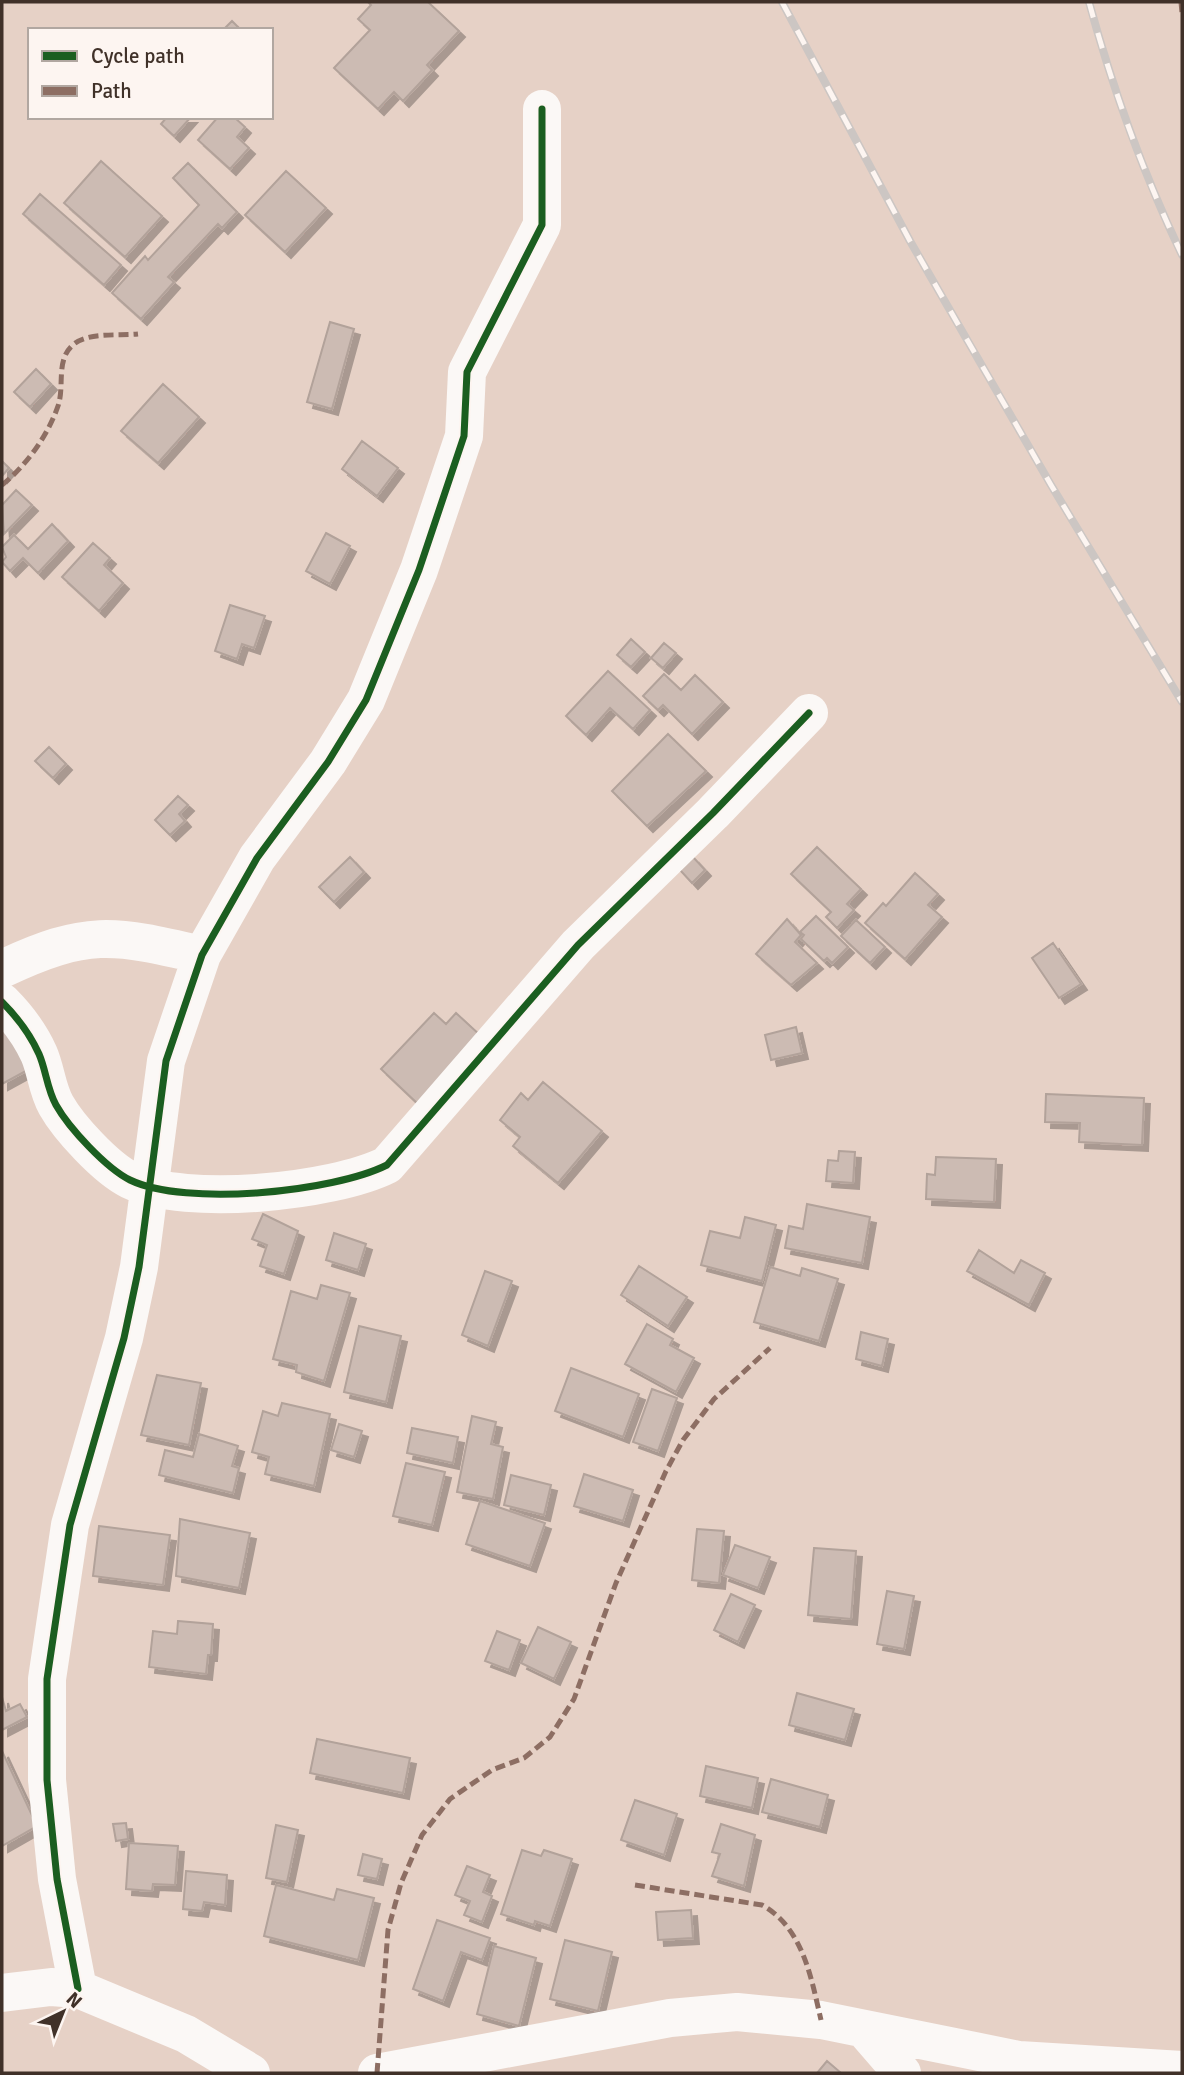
<svg xmlns="http://www.w3.org/2000/svg" width="1184" height="2075" font-family="Signika,sans-serif">
<style>
.building{fill:#ccbbb3;stroke:#b2a29a;stroke-width:2;filter:url(#shadow)}
.lines{fill:none;stroke-linecap:round;stroke-linejoin:round}
.minor{stroke:#fbf8f6;stroke-width:38}
.rail-casing{stroke:#ccc6c3;stroke-width:8}
.rail{stroke:#fdf5f1;stroke-width:5;stroke-dasharray:16;stroke-linecap:butt}
.quiet{stroke:#8d6e63;stroke-width:5;stroke-dasharray:10 5;stroke-linecap:butt}
.cycleway-casing{stroke:#fdf5f1;stroke-width:11}
.cycleway{stroke:#1b5e20;stroke-width:7}
</style>
<defs>
<filter id="shadow"><feDropShadow dx="6" dy="6" stdDeviation="0" flood-color="#0004"/></filter>
</defs>
<rect width="100%" height="100%" fill="#e6d1c6"/>
<path class="building" d="M368 2H428L459 31 427 65 432 70 403 101 394 92 378 109 334 68 370 30 358 19 371 5Z
M232 21 241 30H223Z
M167 117H191L174 136 161 124Z
M218 117H234L245 127 237 137 249 148 230 169 198 140Z
M101 161 162 216 125 257 64 203Z
M188 163 237 212 222 228 218 224 168 277 174 282 141 319 112 293 145 256 148 260 199 205 173 178Z
M286 171 326 208 285 252 245 215Z
M40 194 121 265 104 285 23 214Z
M330 322 354 329 332 409 307 402Z
M36 369 51 384 30 407 14 392Z
M163 384 199 417 158 463 121 431Z
M362 441 398 468 377 496 342 469Z
M2 461 9 468 2 476Z
M16 490 32 505 4 534 2 505Z
M52 524 68 541 38 573 23 558 10 571 2 562 6 557 2 547 14 535 28 549Z
M326 533 350 546 330 584 306 571Z
M93 543 110 558 104 565 123 583 99 611 62 577Z
M230 605 265 616 254 648 242 644 237 659 215 651Z
M631 639 645 652 631 667 617 655Z
M664 643 676 653 663 668 651 658Z
M608 671 650 710 633 729 610 708 586 735 566 716Z
M664 674 681 690 695 675 723 702 692 734 663 705 658 710 643 696Z
M668 734 706 771 647 826 612 791Z
M49 747 66 764 53 778 35 761Z
M178 796 188 805 179 814 185 821 170 835 155 820Z
M817 847 861 889 847 904 854 910 837 928 826 917 831 912 791 874Z
M350 857 364 872 334 902 319 887Z
M693 857 705 870 692 883 680 870Z
M915 873 938 894 928 905 942 917 905 959 865 923 883 903 886 906Z
M816 916 848 947 832 963 827 958 824 961 801 939 804 935 800 932Z
M787 919 801 935 795 942 817 963 791 985 756 954Z
M856 920 885 947 870 963 841 936Z
M1053 943 1081 984 1059 998 1032 958Z
M434 1013 446 1024 456 1013 481 1036 418 1104 381 1069Z
M796 1027 802 1053 771 1060 765 1035Z
M2 1029 35 1066 2 1084Z
M543 1082 602 1131 558 1183 513 1146 520 1137 500 1120 521 1093 528 1100Z
M1046 1094 1144 1098 1142 1145 1079 1142 1080 1123 1045 1122Z
M839 1151 855 1152 853 1183 826 1181 828 1160 838 1161Z
M936 1157 996 1159 994 1202 926 1199 927 1174 935 1175Z
M807 1204 870 1217 862 1263 785 1248 789 1226 803 1229Z
M263 1214 298 1231 284 1274 260 1266 267 1245 252 1239Z
M745 1217 776 1225 762 1281 701 1265 710 1231 740 1238Z
M334 1233 366 1244 358 1270 326 1260Z
M979 1250 1014 1273 1021 1260 1045 1273 1029 1305 967 1271Z
M639 1266 687 1297 668 1326 621 1295Z
M770 1267 800 1276 802 1268 838 1279 819 1341 754 1322Z
M485 1271 512 1281 488 1346 462 1335Z
M321 1285 350 1293 324 1381 296 1372 297 1365 273 1359 291 1291 317 1299Z
M647 1324 673 1339 670 1345 694 1358 676 1392 625 1364Z
M359 1326 401 1336 386 1402 344 1392Z
M861 1332 888 1339 882 1366 856 1359Z
M571 1368 639 1394 623 1437 555 1411Z
M157 1375 201 1383 189 1445 141 1435Z
M652 1389 677 1398 658 1451 633 1442Z
M282 1403 330 1414 314 1486 265 1474 269 1457 252 1452 263 1411 278 1416Z
M472 1416 496 1422 491 1444 503 1447 493 1499 457 1492Z
M339 1424 362 1431 354 1457 331 1450Z
M412 1428 458 1437 453 1463 407 1453Z
M199 1434 238 1446 232 1466 239 1468 233 1493 159 1475 165 1450 193 1457Z
M406 1463 445 1472 432 1525 393 1516Z
M584 1474 633 1490 623 1521 574 1506Z
M511 1475 551 1485 544 1515 504 1505Z
M480 1501 545 1523 530 1566 466 1544Z
M180 1519 250 1533 239 1588 176 1576Z
M99 1526 170 1535 163 1585 93 1576Z
M697 1529 724 1531 719 1583 692 1580Z
M735 1545 770 1557 758 1588 723 1575Z
M814 1548 856 1551 851 1619 808 1615Z
M887 1591 914 1596 904 1649 877 1644Z
M731 1594 755 1605 738 1642 714 1630Z
M178 1621 213 1624 211 1655H208L206 1674 149 1667 153 1631 177 1634Z
M538 1627 571 1642 554 1679 521 1663Z
M497 1631 520 1640 509 1670 485 1661Z
M797 1693 854 1709 845 1740 789 1725Z
M2 1697 6 1711 20 1704 27 1717 2 1730Z
M317 1739 410 1758 403 1793 310 1773Z
M2 1751 37 1826 2 1846Z
M706 1766 758 1778 752 1808 700 1796Z
M771 1779 828 1795 820 1827 762 1812Z
M635 1800 677 1814 664 1855 621 1840Z
M126 1823 128 1839 116 1841 113 1824Z
M721 1824 755 1835 744 1886 712 1876 720 1854 712 1852Z
M276 1825 298 1830 287 1882 266 1878Z
M129 1843 178 1846 175 1885 153 1884 152 1891 126 1889Z
M522 1850 541 1856 544 1850 572 1859 550 1926 535 1921 534 1925 501 1914Z
M363 1854 382 1859 377 1879 358 1875Z
M467 1866 490 1875 483 1892 492 1896 482 1922 464 1915 470 1901 455 1895Z
M186 1871 227 1875 225 1905 204 1902 202 1911 183 1909Z
M276 1885 334 1900 337 1889 374 1898 358 1960 264 1936Z
M691 1910 693 1938 658 1940 656 1912Z
M437 1920 490 1938 482 1960 461 1952 443 2001 413 1989Z
M565 1940 612 1952 598 2011 550 1999Z
M494 1946 536 1958 519 2026 477 2014Z
M827 2061 841 2073H817Z"/>
<g class="lines">
<path class="minor" d="M2 969C87 929 112 934 202 955
M2 1002C17 1017 30 1034 39 1054 46 1070 47 1089 56 1105 69 1128 106 1168 130 1180 186 1207 333 1192 387 1165L578 945 713 813 809 713
M78 1989 57 1879 47 1780V1679L70 1525 124 1338 139 1267 166 1061 202 955 257 858 328 762 366 700 419 570 464 436 467 372 542 225V109
M2 1993 51 1987 78 1989 186 2034 251 2073
M864 2029 902 2073
M377 2073 670 2018 737 2012 821 2020 1019 2060 1182 2070"/>
<defs>
<path id="rail" d="M782 2 910 241 1051 485 1182 702
M1089 2C1113 90 1143 173 1182 255"/>
</defs>
<use href="#rail" class="rail-casing"/>
<use href="#rail" class="rail"/>
<path class="quiet" d="M1181 2 1182 13
M2 485C27 465 48 435 58 406 65 386 55 359 74 344 89 332 119 336 138 334
M635 1885 762 1905C803 1928 811 1977 821 2020
M377 2073 388 1930 401 1883 422 1835 450 1799 492 1770 524 1758 550 1737 574 1699 616 1583 666 1471 683 1440 714 1399 770 1348"/>
<defs>
<path id="cycleway" d="M2 1002C17 1017 30 1034 39 1054 46 1070 47 1089 56 1105 69 1128 106 1168 130 1180 186 1207 333 1192 387 1165L578 945 713 813 809 713
M78 1989 57 1879 47 1780V1679L70 1525 124 1338 139 1267 166 1061 202 955 257 858 328 762 366 700 419 570 464 436 467 372 542 225V109"/>
</defs>
<use href="#cycleway" class="cycleway-casing"/>
<use href="#cycleway" class="cycleway"/>
</g>
<rect width="1184" height="2075" fill="none" stroke="#403129" stroke-width="7"/>
<rect x="28" y="28" width="245" height="91" fill="#fdf5f1" stroke="#b1a7a1" stroke-width="2"/>
<rect x="42" y="51" width="35" height="10" fill="#1b5e20" stroke="#b1a7a1" stroke-width="2"/>
<text x="91" y="63" font-size="21" fill="#403129">Cycle path</text>
<rect x="42" y="86" width="35" height="10" fill="#8d6e63" stroke="#b1a7a1" stroke-width="2"/>
<text x="91" y="98" font-size="21" fill="#403129">Path</text>
<g transform="translate(63 2012) rotate(43)" stroke="#fdf5f1" stroke-width="5" paint-order="stroke">
<path d="M0-5L12 26L0 18L-12 26Z" fill="#403129"/>
<text y="-10" font-size="19" font-weight="bold" text-anchor="middle" fill="#403129">N</text>
</g>
</svg>
